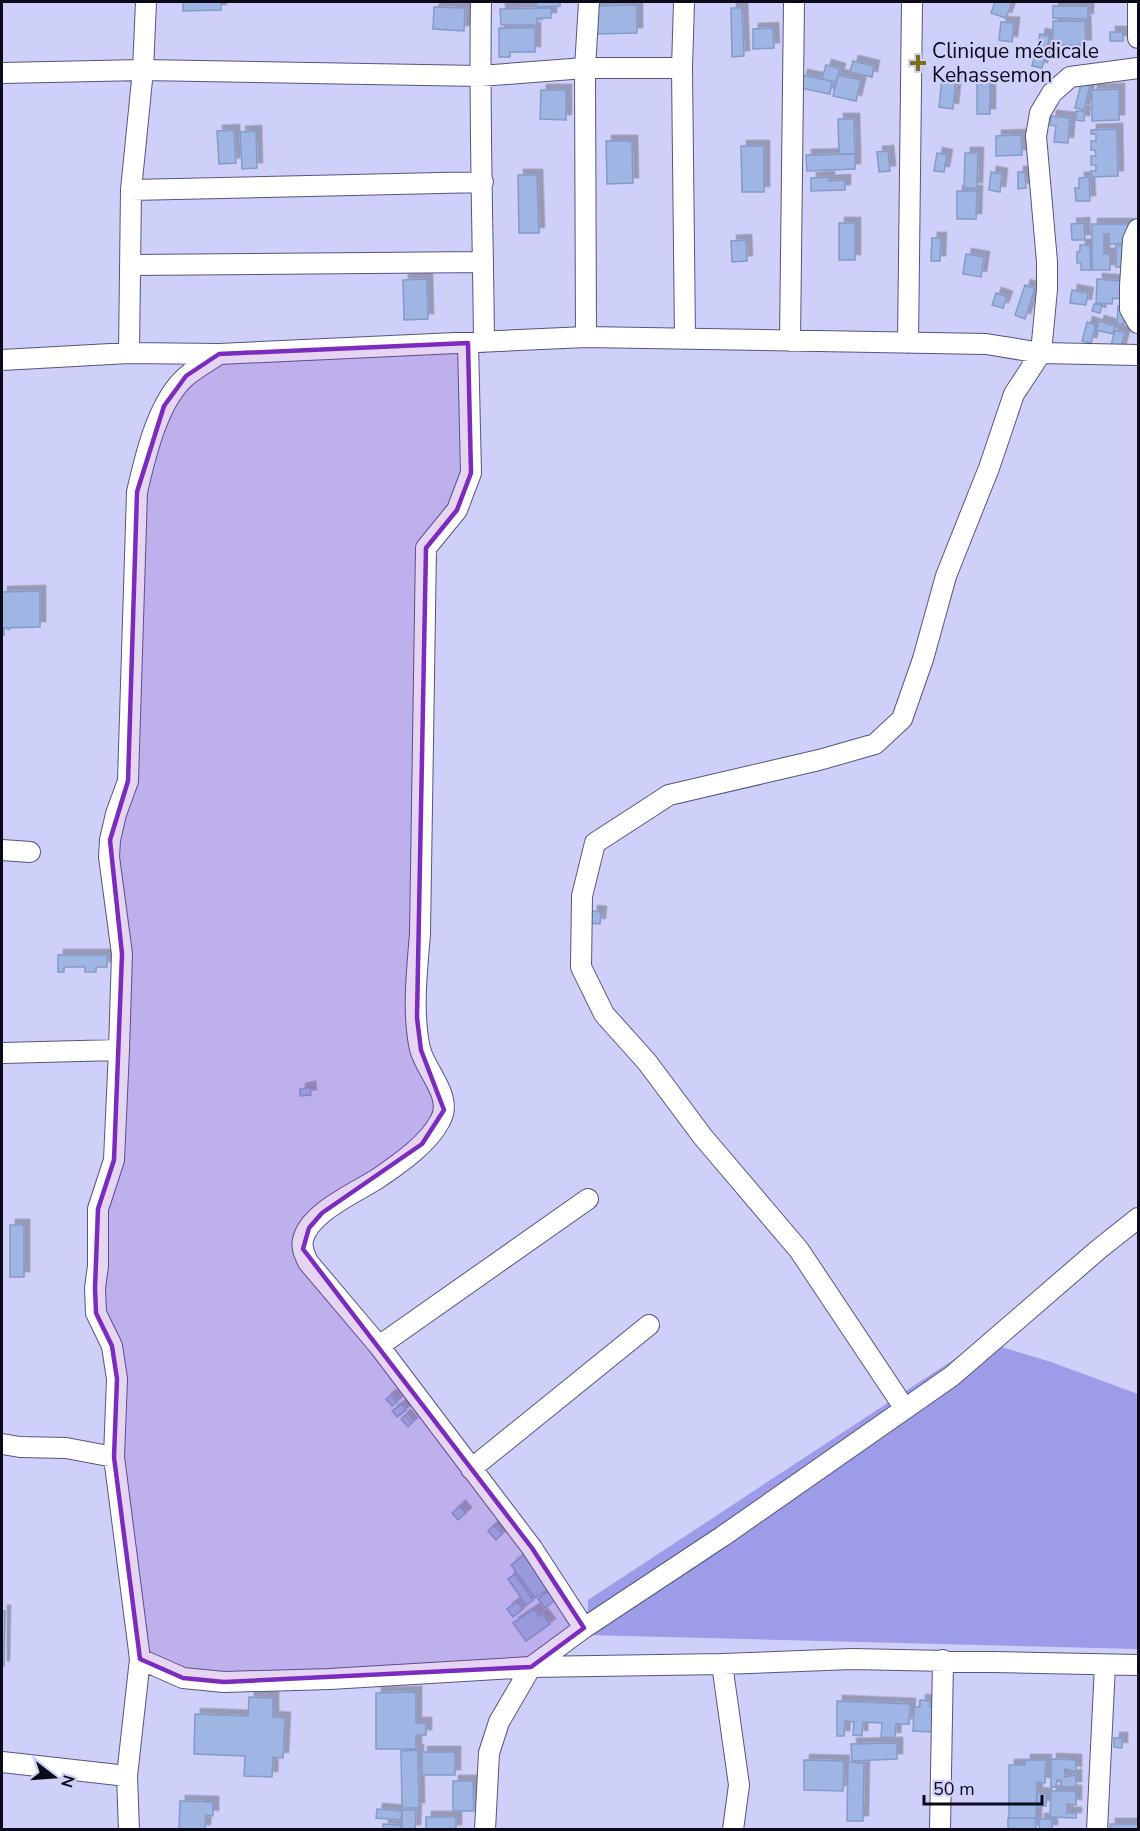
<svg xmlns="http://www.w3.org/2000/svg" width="1140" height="1831" font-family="'Nunito Sans',sans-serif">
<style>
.green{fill:#9d9ce8}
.building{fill:#9fb6e4;stroke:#849ac7;stroke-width:1.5;filter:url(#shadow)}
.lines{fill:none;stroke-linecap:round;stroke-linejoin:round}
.minor-casing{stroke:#565581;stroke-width:22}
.minor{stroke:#fff;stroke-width:20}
.marked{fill:#7b2cbf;fill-opacity:0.2;stroke:#7b2cbf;stroke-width:4.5;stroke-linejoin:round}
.poi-dot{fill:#797011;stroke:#cfd0f9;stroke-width:2}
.labels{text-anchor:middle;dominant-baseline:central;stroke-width:4.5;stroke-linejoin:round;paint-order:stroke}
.poi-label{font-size:21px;fill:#0b0a1b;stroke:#cfd0f9;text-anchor:start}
</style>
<defs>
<filter id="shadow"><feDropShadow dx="5.5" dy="-5.5" stdDeviation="0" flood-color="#0004"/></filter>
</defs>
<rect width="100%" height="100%" fill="#cfd0f9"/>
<path class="green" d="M982 1341 1051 1362 1138 1394V1649L587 1635 588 1600Z"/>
<path class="building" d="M183 2H221V10L183 11Z
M536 2H560V6L537 7Z
M995 2H1012L1006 18 991 13Z
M637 5V33L596 34 595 6Z
M1053 6H1088V19L1053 18Z
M434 7 465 8 464 31 433 29Z
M551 8V18H537V25H501L500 9Z
M731 8H742L744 56 732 57Z
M1053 21H1085L1086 45H1053Z
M1001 22 1014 23 1012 42 999 40Z
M499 28H535V52H510V57H499Z
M773 28 774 48 753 49V29Z
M1110 32H1123V41H1110Z
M1040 34 1050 36 1042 68 1032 66Z
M853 61 874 66 872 77 850 72Z
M826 65 840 69 836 82 822 79Z
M802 75 832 81 830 94 800 88Z
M838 75 861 80 856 101 833 96Z
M942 78 956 80 953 109 939 107Z
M977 82H990V114H977Z
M1081 84 1090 86 1084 110 1075 108Z
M1119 89V120L1092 121V90Z
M541 90H566V120L540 119Z
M1076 111 1085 112 1084 121 1076 120Z
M1051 116 1070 118 1068 143 1054 142 1056 126 1050 125Z
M838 119H854L855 154H839Z
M1117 129 1118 176 1092 177 1091 171H1096V165H1091V156H1096L1095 150H1091V141H1096V134H1091V130Z
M234 130 236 163 219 164 217 131Z
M256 131 257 168 242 169 240 132Z
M1021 135 1022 155 996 156V136Z
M606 141H632L633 183 607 184Z
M741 146H764V192H742Z
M888 151 890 171 879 172 877 152Z
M937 153 947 155 944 172 934 171Z
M965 153H978L977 188H964Z
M855 154V169L807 171 806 155Z
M991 172 1002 174 1000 192 989 190Z
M1018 172H1025L1026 188 1018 189Z
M518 175H537L539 233H519Z
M829 177V181L845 180V190L811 191V178Z
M1089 177 1090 201H1076L1075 188H1079V178Z
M957 191H977L976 219H957Z
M839 223H855V260H839Z
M1084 223 1085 240H1072L1071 224Z
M1092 224H1128V244H1109V234H1104V254H1110V270H1092Z
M932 238H941L940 261H931Z
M746 240 747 261 732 262 731 241Z
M1080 245H1090L1091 270H1081V263H1077V252L1080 251Z
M1116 246H1128V267H1116Z
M966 254 984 257 981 277 963 274Z
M427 279 428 319 404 320 403 280Z
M1097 279 1121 281 1120 299 1113 298 1112 304 1096 303Z
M1025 285 1035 289 1025 319 1015 315Z
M1072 290 1088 293 1086 305 1070 303Z
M996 293 1007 297 1003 308 992 305Z
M1094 304 1102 305 1100 313 1092 311Z
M1118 306H1125L1124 324H1117Z
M1099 321 1115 326 1113 334 1096 330Z
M1087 322 1096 325 1091 343 1082 341Z
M1115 330 1125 333 1120 351 1110 349Z
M40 591V627L4 628V635H2V592Z
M592 911 601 912 600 924 591 923Z
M58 955H107V967H96V972H85V967H64V972H58Z
M310 1087 311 1095 300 1096V1089Z
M10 1225H24V1277H10Z
M391 1395 397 1402 392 1406 386 1399Z
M402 1404 406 1410 397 1417 392 1411Z
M405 1415 412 1423 408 1427 401 1419Z
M460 1506 466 1513 458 1520 452 1513Z
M494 1525 502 1534 496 1540 488 1531Z
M527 1553 551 1587 535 1598 511 1565Z
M515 1574 533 1600 526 1605 508 1579Z
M552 1588 559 1597 545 1608 538 1599Z
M517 1601 523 1609 513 1617 507 1609Z
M534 1609 539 1616 542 1614 550 1624 526 1641 513 1623Z
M2 1611H5L4 1666H2Z
M416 1692V1723H426V1735H416V1749H376V1693Z
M249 1697 273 1698V1717L285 1718 283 1758 273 1757 272 1777 244 1776 245 1756 194 1754 195 1714 248 1716Z
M920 1700 931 1701 930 1707H933L932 1732 913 1731 914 1707H920Z
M837 1701 910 1704 909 1724H896L895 1738 881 1737 882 1723 863 1722 862 1736 853 1735 854 1722 845 1721 844 1736H837Z
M1114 1738H1122V1748L1114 1747Z
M897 1743V1759L852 1761 851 1744Z
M418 1750 419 1808H402L401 1751Z
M422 1752H455V1775H422Z
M1051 1759 1076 1760V1772L1065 1769V1777L1076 1775V1787H1061V1780H1057L1056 1787H1051Z
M804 1760 844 1761 843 1791 804 1790Z
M1025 1760H1046L1045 1783 1037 1782 1036 1818H1009V1765H1025Z
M848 1762 864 1763 863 1821H847Z
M453 1781H473L474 1811H453Z
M1051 1791H1076V1805L1067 1804V1813H1076V1818L1050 1817Z
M1037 1793 1046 1794V1806H1037Z
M180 1801 213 1802V1816L206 1815 205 1830H179Z
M377 1809 402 1811 401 1820 376 1818Z
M402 1810H416L415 1830H402Z
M426 1817H456V1830H426Z
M1008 1818H1036V1830H1008Z
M1039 1819H1052V1830H1039Z
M383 1824 401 1825V1830H383Z
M1110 1824H1138V1830H1110Z"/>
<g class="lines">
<defs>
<path id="minor" d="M481 2C479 115 483 229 484 342
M684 2 682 68 685 339
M1138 2V38
M2 73 143 70 480 76 585 68H682
M131 190 483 182
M1138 229 1133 240 1130 286V309L1138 323
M130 265 483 262
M586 337 585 68 589 2
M790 341 794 2
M468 343 471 473 457 510 426 548 420 934C417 971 412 1012 420 1049 426 1072 454 1097 440 1121 428 1144 400 1163 380 1177 358 1192 309 1212 303 1240 301 1248 305 1255 308 1262L379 1346 532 1548 584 1628
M908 343 912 2
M129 353 131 190 143 70 146 2
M2 360 129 353 219 354 586 337 986 344 1041 353 1138 355
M2 850 30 852
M2 1053 119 1050
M379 1346 588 1199
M905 1409 799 1250 703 1137 647 1062 604 1014 581 967 582 896 595 843 669 795 819 760 875 744 902 719 923 659 946 576 989 468 1014 394 1041 353 1047 289V262L1036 136 1040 113 1052 93 1070 77 1138 68
M2 1444 20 1447 66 1448 114 1457 140 1659 127 1776 129 1830
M114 1457 117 1379 112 1346 96 1313 95 1288 98 1266V1209L114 1160 119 1050 122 954 109 857 110 840 116 814 128 781 137 492C145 457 158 399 188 375 198 367 209 361 219 354
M471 1469 649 1325
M140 1659 183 1678 224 1682 330 1679 531 1667 722 1664 852 1659 1138 1665
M722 1664 739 1785 733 1830
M2 1762 127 1776
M485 1830 489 1753 499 1722 531 1667 584 1628 723 1536 952 1376 1099 1249 1138 1218
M940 1830 943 1660
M1097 1830 1105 1665"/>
</defs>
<use href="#minor" class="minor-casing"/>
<use href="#minor" class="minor"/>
</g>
<path class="marked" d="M468 343 471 473 457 510 426 548 417 1018 421 1050 444 1110 422 1144 322 1213 309 1228 303 1249 532 1548 584 1628 531 1667 224 1682 183 1678 140 1659 114 1457 117 1379 112 1346 96 1313 95 1288 98 1209 114 1160 122 954 110 840 128 781 137 492 164 406 186 376 219 354Z"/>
<path class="poi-dot" d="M915 54h6v6h6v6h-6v6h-6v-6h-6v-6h6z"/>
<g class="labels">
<g class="poi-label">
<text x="932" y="51">Clinique médicale<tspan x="932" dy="24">Kehassemon</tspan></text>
</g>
</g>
<rect width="1140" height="1831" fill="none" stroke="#0b0a1b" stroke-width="6"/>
<g transform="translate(54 1777) rotate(107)" stroke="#cfd0f9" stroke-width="4.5" paint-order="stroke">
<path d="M0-4.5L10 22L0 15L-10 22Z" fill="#0b0a1b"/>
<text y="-9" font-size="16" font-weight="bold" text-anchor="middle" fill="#0b0a1b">N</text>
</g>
<path d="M924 1795v9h118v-9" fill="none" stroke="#0b0a1b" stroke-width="3"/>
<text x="933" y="1795" font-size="18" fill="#0b0a1b" stroke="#cfd0f9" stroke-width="4.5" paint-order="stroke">50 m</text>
</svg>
